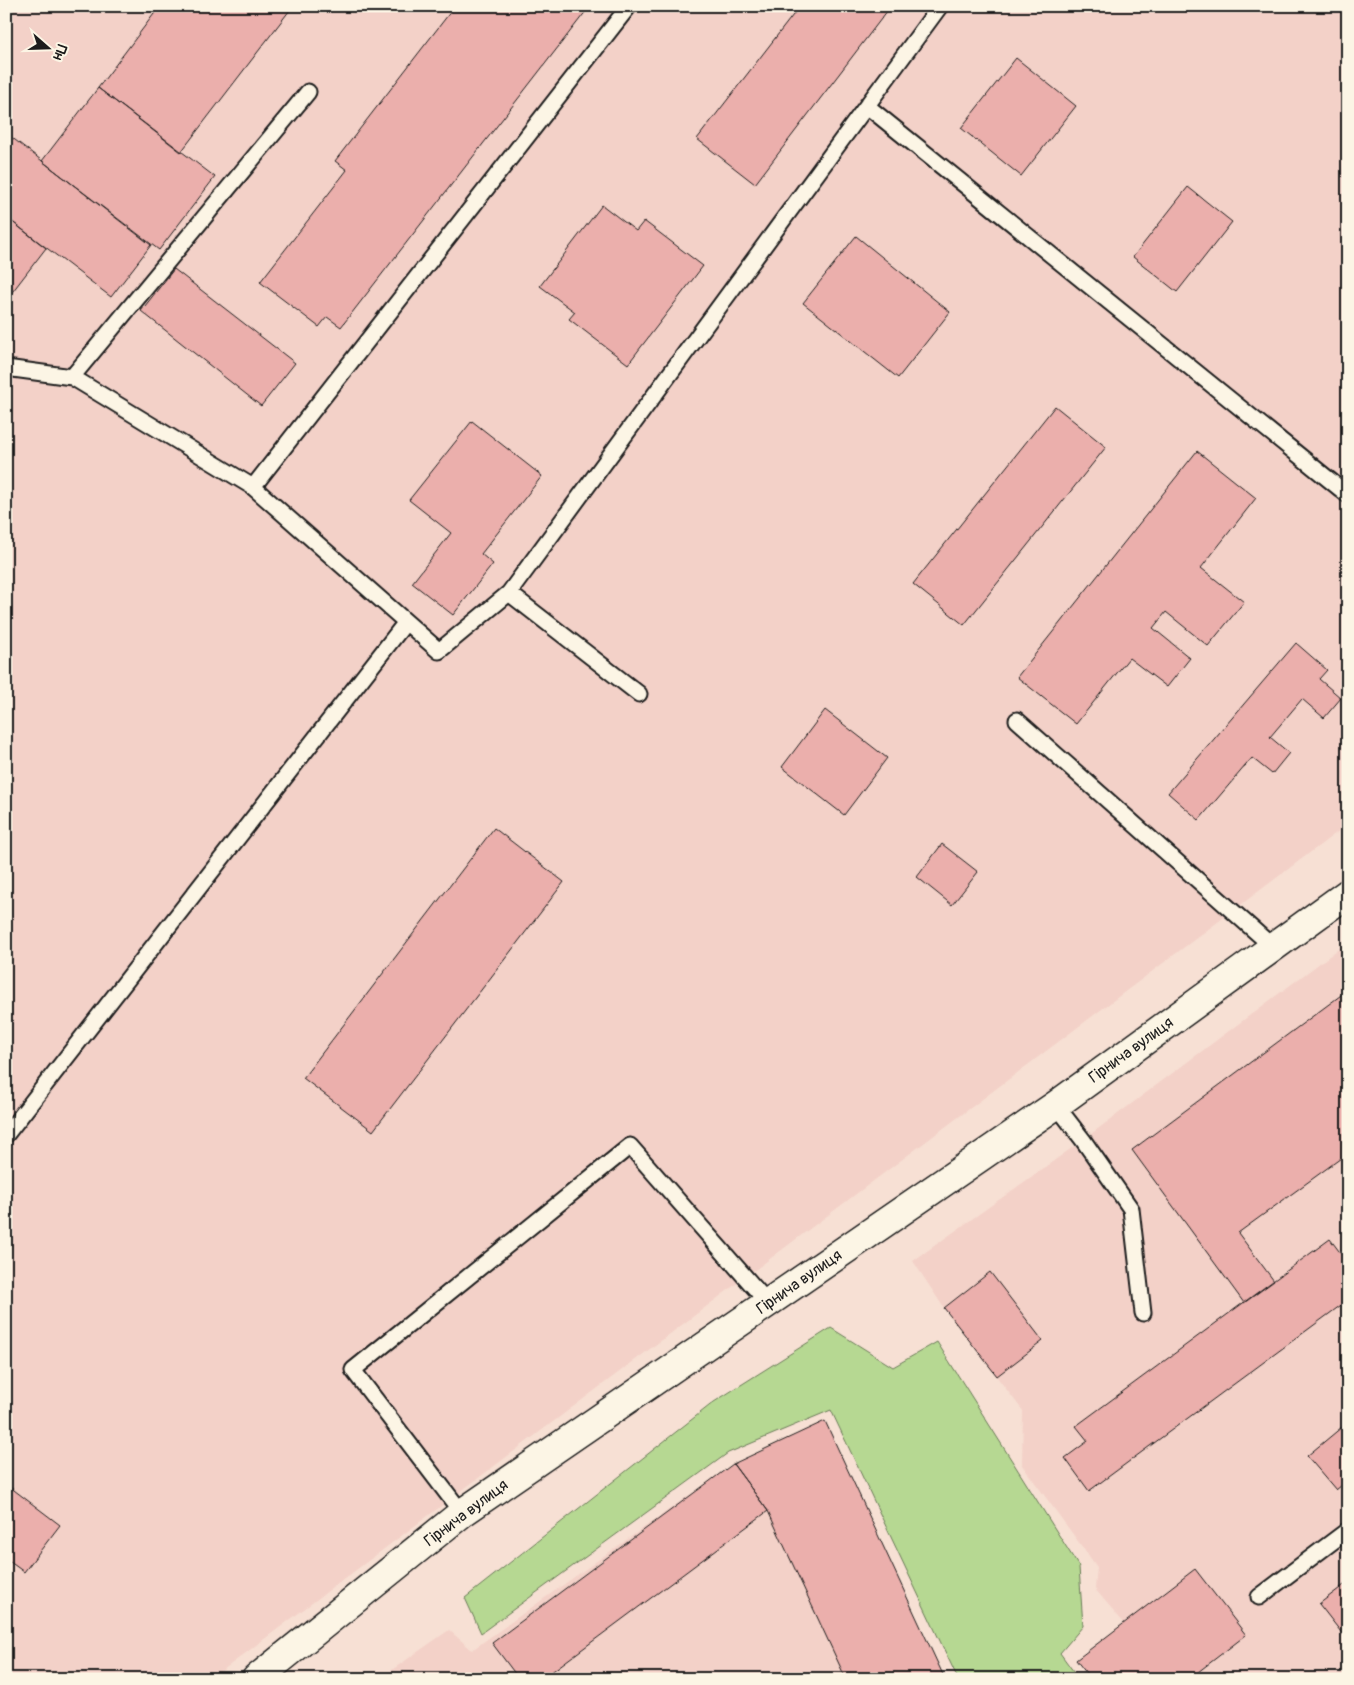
<svg xmlns="http://www.w3.org/2000/svg" width="1354" height="1685" font-family="Pangolin,sans-serif">
<style>
.built{fill:#f3d1c8}
.green{fill:#b6d892;stroke:#697a57}
.building{fill:#ebafac;stroke:#1c1c1c}
.lines{fill:none;stroke-linecap:round;stroke-linejoin:round}
.service-casing{stroke:#1c1c1c;stroke-width:19}
.minor-casing{stroke:#1c1c1c;stroke-width:31}
.service{stroke:#fcf5e5;stroke-width:15}
.minor{stroke:#fcf5e5;stroke-width:28}
.labels{text-anchor:middle;dominant-baseline:central;stroke-width:4;stroke-linejoin:round;paint-order:stroke}
.street-label{font-size:16px;fill:#1c1c1c;stroke:#fcf5e5}
</style>
<rect width="100%" height="100%" fill="#f7e0d4"/>
<filter id="ink" filterUnits="userSpaceOnUse"><feTurbulence type="fractalNoise" baseFrequency=".02" numOctaves="2"/><feDisplacementMap in="SourceGraphic" scale="10" xChannelSelector="R" yChannelSelector="G"/><feConvolveMatrix kernelMatrix="1 2 1 2 8 2 1 2 1" color-interpolation-filters="sRGB"/></filter>
<g filter="url(#ink)">
<path class="built" d="M6 6H1348V824L211 1679H6Z
M1348 942V1679H1091L1124 1623 1095 1589 1097 1567 1022 1465 1023 1411 944 1308 913 1261 1083 1140Z
M825 1421 945 1679H379L449 1630 472 1650 733 1464Z"/>
<path class="green" d="M831 1328 893 1367 937 1342 1079 1567 1083 1626 1060 1653 1079 1679H958L831 1410 728 1453 481 1633 465 1598 714 1402Z"/>
<path class="building" d="M160 6H293L181 152 98 88Z
M455 6H590L341 327 327 317 319 327 260 282 347 170 335 161Z
M800 6H891L755 184 697 139Z
M1016 58 1076 106 1021 176 961 128Z
M98 88 215 177 159 250 42 161Z
M6 133 151 245 111 297 6 217Z
M1188 187 1232 222 1177 292 1133 257Z
M602 205 636 231 644 221 703 266 628 364 569 319 575 312 540 286Z
M6 217 46 248 6 300Z
M856 236 950 312 898 378 803 303Z
M174 269 295 363 261 406 141 311Z
M1055 406 1106 447 964 625 913 584Z
M472 421 542 476 481 554 493 564 453 615 412 583 451 533 409 500Z
M1197 451 1256 498 1201 568 1244 602 1208 646 1166 612 1153 628 1190 658 1167 687 1129 658 1076 724 1017 677Z
M1296 643 1327 670 1319 679 1341 698 1324 718 1302 699 1270 737 1289 753 1272 774 1252 758 1199 820 1168 793Z
M825 710 887 758 844 815 782 767Z
M494 828 564 882 373 1131 303 1078Z
M942 844 978 872 952 905 917 877Z
M1348 990V1153L1238 1233 1274 1281 1244 1303 1132 1150Z
M1330 1239 1348 1263V1300L1089 1491 1065 1458 1088 1441 1076 1426Z
M990 1272 1043 1341 997 1376 944 1308Z
M825 1421 945 1679H846L768 1511 733 1464Z
M1348 1422V1480L1336 1490 1307 1456Z
M733 1464 768 1511 542 1679H519L492 1643Z
M6 1484 60 1525 24 1572 6 1559Z
M1195 1569 1246 1635 1189 1679H1091L1076 1660Z
M1348 1582V1641L1319 1604Z"/>
<g class="lines">
<defs>
<path id="service" d="M867 106 1348 495
M6 368 72 377 308 92
M72 377 253 487 629 6
M253 487 439 651 509 593 639 694
M509 593 940 6
M1017 720 1273 947
M1056 1105 1083 1140 1131 1209 1143 1313
M6 1135 406 622
M462 1513 353 1370 630 1146 768 1303
M1259 1597 1348 1530"/>
<path id="minor" d="M256 1679 462 1513 1056 1105 1348 893"/>
</defs>
<use href="#service" class="service-casing"/>
<use href="#minor" class="minor-casing"/>
<use href="#service" class="service"/>
<use href="#minor" class="minor"/>
</g>
</g>
<g class="labels">
<g class="street-label">
<text transform="translate(1131 1050) rotate(-36)">Гірнича вулиця</text>
<text transform="translate(799 1282) rotate(-35)">Гірнича вулиця</text>
<text transform="translate(466 1513) rotate(-37)">Гірнича вулиця</text>
</g>
</g>
<rect width="1354" height="1685" fill="none" stroke="#fcf5e5" stroke-width="25"/>
<rect x="12" y="12" width="1329" height="1660" fill="none" stroke="#1c1c1c" stroke-width="2" filter="url(#ink)"/>
<g transform="translate(48 48) rotate(110)" stroke="#fcf5e5" stroke-width="4" paint-order="stroke">
<path d="M0-4L9 19L0 12L-9 19Z" fill="#1c1c1c"/>
<text y="-8" font-size="14" font-weight="bold" text-anchor="middle" fill="#1c1c1c">Пн</text>
</g>
</svg>
